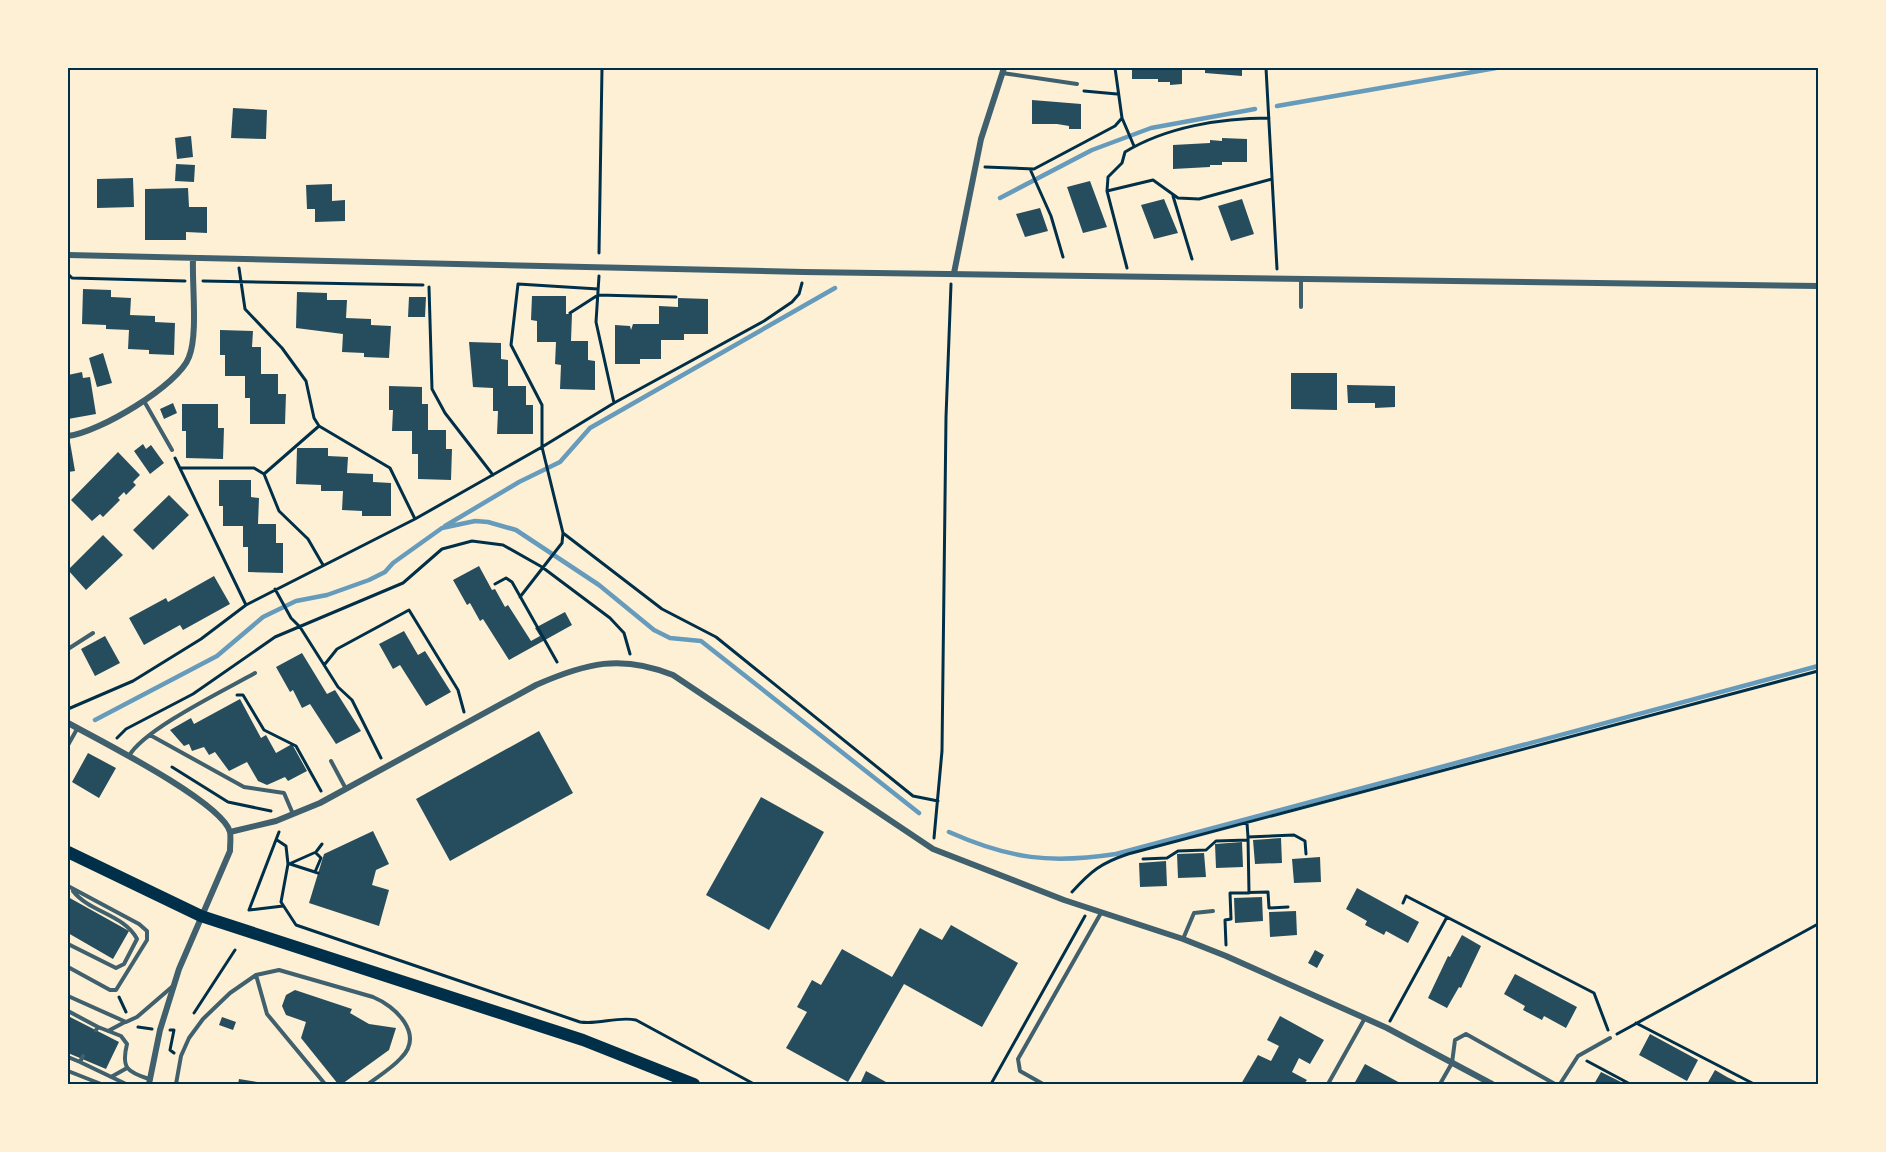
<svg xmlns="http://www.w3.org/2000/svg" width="1886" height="1152" font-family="'Archivo Narrow',sans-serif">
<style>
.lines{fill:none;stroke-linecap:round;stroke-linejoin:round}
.stream{stroke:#669bbc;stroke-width:4.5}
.building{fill:#264d5e}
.path{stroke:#003049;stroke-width:3}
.service{stroke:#3f606c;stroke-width:4}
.minor{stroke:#3f606c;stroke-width:6}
.primary{stroke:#003049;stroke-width:12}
.neatline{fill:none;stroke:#003049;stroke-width:2}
</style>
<rect width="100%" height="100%" fill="#fdf0d5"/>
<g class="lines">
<path class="stream" d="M1277 106 1496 68
M1000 198 1092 150 1151 128 1255 109
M445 526 519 482 560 462 590 428 835 288
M95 720 217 656 263 617 296 601 327 595 369 580 385 572 393 563 442 528 475 521 488 522 516 530 599 585 654 630 670 638 701 641 919 813
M949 832C1010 859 1050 864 1116 854L1818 666"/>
</g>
<path class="building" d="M1132 68H1182V84L1170 85V82H1158V79H1132Z
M1205 68H1242V76L1205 73Z
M1032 100 1081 104V129H1069V126L1057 124H1032Z
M233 108 267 110 266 139 231 138Z
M191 136 193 157 177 159 175 138Z
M1222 138 1247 139V162H1222V165H1210V167L1173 169V145L1210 143V140L1222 141Z
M176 164 195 165 194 182 175 181Z
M133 178 134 207 97 208V179Z
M1090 181 1107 227 1083 233 1067 187Z
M332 184V201L345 200V221L315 222V209H307L306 185Z
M188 188 189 207H207V233L186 232V240H145V189Z
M1164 199 1178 233 1154 239 1141 205Z
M1242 199 1254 234 1231 241 1218 206Z
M1040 208 1048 231 1025 237 1016 214Z
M83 289 111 290V297L131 298 130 315 155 316V322L175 323 174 355 149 354V350L128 349 129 330 106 329V325L82 324Z
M297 292 327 293V300H347L346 318 371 319V325L391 326 389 358 364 357V353L342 352 343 334 296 328Z
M532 296H566V314H572L571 341H588V360L595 361V390L560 389 561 365 555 364 556 342H537V321L531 320Z
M409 297H426L425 317H408Z
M678 298 708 299V334H684V340H661V359H640V364H615V325L630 326 631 330 633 324H659V306L678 307Z
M220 330 253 331 252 347H261V374H278V394H286L285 424H250V398H245V376H225V355H220Z
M469 342 501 343V359L508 360V386H526V405H533V434H497L498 411H493V388L473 387Z
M103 353 112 383 97 387 89 358Z
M82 372 83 378 90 377 96 414 68 419V375Z
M1291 373H1337V410L1291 409Z
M1347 385 1395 386V407L1375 408V403H1348Z
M389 386 422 387V404H428V430H446V449H452L451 480 418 479V454H412V431H392L393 410H389Z
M173 403 177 413 164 419 160 409Z
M182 404H218V428H224L223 459 186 458V431H182Z
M68 442H70L75 471 68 472Z
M143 444 146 449 151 445 164 463 150 474 134 451Z
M297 448H328V456L348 457 347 473 373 474V482L391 483V516H362V511L342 510 343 491H321V485L296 484Z
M118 452 140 475 133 482 136 485 126 495 124 492 118 498 120 500 103 517 100 514 92 521 71 500Z
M219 480H251V497L259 498 258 524H276V543H283V573L248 572V547H243V526H223V506H219Z
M169 495 189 515 153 550 133 530Z
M103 535 123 555 86 590 68 570Z
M479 566 492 590 495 589 505 607 508 605 531 641 540 636 535 628 565 612 572 625 509 660 483 619 480 621 470 603 467 605 453 580Z
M214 576 230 604 183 630 180 625 144 645 129 618 166 598 168 602Z
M404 631 418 655 425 651 451 692 426 706 400 665 393 669 379 644Z
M105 636 120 663 95 676 81 649Z
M302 653 327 694 335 690 361 731 336 744 310 704 302 708 293 690 290 692 276 667Z
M240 699 261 738 266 735 276 753 292 744 307 771 288 781 285 777 267 785 258 781 247 762 229 771 215 752 209 755 204 747 192 751 189 744 184 746 170 730 191 718 194 724Z
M539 731 573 793 450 861 416 799Z
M88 753 116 768 99 798 72 782Z
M761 797 824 832 769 930 706 895Z
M373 831 389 864 376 870 372 885 389 890 379 926 309 903 324 854Z
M1281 838 1282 863 1255 864 1253 840Z
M1242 842 1243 867 1216 868 1215 844Z
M1204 853 1206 877 1178 878 1177 854Z
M1320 857 1321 882 1294 883 1292 859Z
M1166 861 1167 886 1140 887 1139 863Z
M1357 888 1419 922 1408 943 1386 931 1384 935 1365 925 1367 921 1346 909Z
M68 897 129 931 113 959 68 933Z
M1262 897 1263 921 1235 923 1234 898Z
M1296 911 1297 935 1270 937 1269 912Z
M951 925 1018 963 982 1027 904 984 848 1082 786 1048 807 1012 797 1007 812 980 821 985 842 949 892 977 920 928 942 940Z
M1462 935 1481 946 1461 988 1459 987 1447 1008 1428 998 1448 956 1450 957Z
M1315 950 1324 955 1317 968 1308 963Z
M1515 974 1577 1007 1566 1028 1544 1016 1542 1020 1523 1010 1525 1006 1504 994Z
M295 990 352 1009 350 1013 369 1024 396 1028 389 1050 342 1084H338L301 1038 306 1022 286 1015 282 1006 286 995Z
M1280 1016 1324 1040 1310 1064 1299 1058 1292 1072 1307 1080 1304 1084H1241L1258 1055 1271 1061 1279 1046 1267 1040Z
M70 1017 119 1042 106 1069 68 1053Z
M222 1017 236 1022 233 1030 219 1025Z
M1650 1034 1698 1060 1687 1081 1639 1055Z
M1365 1064 1402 1084H1354Z
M1715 1070 1727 1077 1741 1084H1707Z
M866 1071 886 1082 891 1084H860Z
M1601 1072 1625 1084H1594Z
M239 1079 264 1083V1084H238Z"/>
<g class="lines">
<path class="path" d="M1266 68 1277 269
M1084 91 1117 94
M1122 118 1134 146
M985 167 1034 169 1115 126 1122 118 1115 68
M1030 169 1051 216 1063 257
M1107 191 1153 180 1178 198 1199 199 1272 179
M1173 196 1192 259
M599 253 602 68
M239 268 245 309 282 348 306 381 314 418 319 426 390 468 415 519
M1127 268 1107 191 1108 177 1122 163 1125 152C1166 127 1221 118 1269 118
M68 274 72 278 185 281
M599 276 596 322 614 403
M203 281 423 285
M429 287 432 389 445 413 493 475
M570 313 598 295 676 297
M319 426 264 474 279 511 308 539 323 565
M175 458 246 605
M180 468H254L264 474
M563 533 662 609 716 637 913 796 938 801
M495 584 506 578 512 582 557 662
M275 589 291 618 300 627 338 687 352 700 381 758
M520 597 562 543 563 533 542 447V405L511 345 518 284 598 289
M325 664 337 649 409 610 458 690 464 712
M237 695H243L264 730 296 746 321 791
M68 709 133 681 201 639 246 605 415 519 542 447 614 403 764 321 792 302 799 294 802 283
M117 738 126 729 193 694 275 637 403 583 442 549 472 541 503 545 542 567 610 618 624 633 630 654
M172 767 228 802 271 811
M1247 823 1248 837
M279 832 249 910 283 906
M934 838 942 751 946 417 951 284
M277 840 286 846 288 864 281 902 296 925 580 1022C599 1025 617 1016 636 1020L754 1084
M1143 859 1167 858 1178 851 1206 850 1216 841 1248 840
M289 864 316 852 322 844
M290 864 318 873
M315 872 321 858 316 853
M1072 892C1091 871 1101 863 1128 854L1818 671
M1249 893 1248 837 1294 835 1305 841 1306 854
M1403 903 1406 896 1594 993 1608 1030
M1226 945 1225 920 1231 919 1230 893 1268 892 1269 908 1288 907
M119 997 126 1012
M194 1013 235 950
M1390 1021 1447 917
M1636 1023 1754 1084
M138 1027 152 1029
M170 1030H174L170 1050 174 1053
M1617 1034 1818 924
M1587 1061 1630 1084
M991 1084 1085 916"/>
<path class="service" d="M1002 73 1077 84
M1301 307V278
M144 401 172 450
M68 649 93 633
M150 735 244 787 284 793 293 814
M68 745 77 729
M129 756C144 729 225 690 255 673
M331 761 346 789
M68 886 139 924 147 931V940L116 990H110L68 967
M1183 939 1194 913 1213 911
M68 944 116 968 124 964 137 939C125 915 89 912 73 891
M256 975 267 1014 325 1084
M68 996 126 1022 137 1017 173 986
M68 1011 98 1027
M96 1030 98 1027 121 1036 127 1044C121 1068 127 1072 149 1079
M108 1031 125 1022
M83 1056 80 1062 126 1084
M68 1057 80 1062
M68 1071 101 1084
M111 1077 127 1068
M176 1084 181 1056 189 1038 203 1019 230 993 256 975 279 970 373 997C395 1006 425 1034 401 1058 392 1068 379 1076 368 1084
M1043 1084 1020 1071 1018 1059 1101 913
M1328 1084 1365 1018
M1440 1084 1452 1063 1455 1040 1466 1034 1555 1084
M1560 1084 1578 1056 1610 1038"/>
<path class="minor" d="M68 255 804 272 1818 286
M954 273 981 139 1004 68
M68 436C98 433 179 385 189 357 198 335 192 286 193 260
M68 723C99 740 222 802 230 832 231 837 230 845 230 851L179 969 160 1030 149 1084
M230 832 276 821 320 803 536 685C586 663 621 654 673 675L933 849 1064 900 1183 939 1226 956 1387 1028 1492 1084"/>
<path class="primary" d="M68 852 201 916 583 1040 694 1084"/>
</g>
<rect width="1886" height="1152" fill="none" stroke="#fdf0d5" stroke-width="138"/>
<rect x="69" y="69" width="1748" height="1014" class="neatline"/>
</svg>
